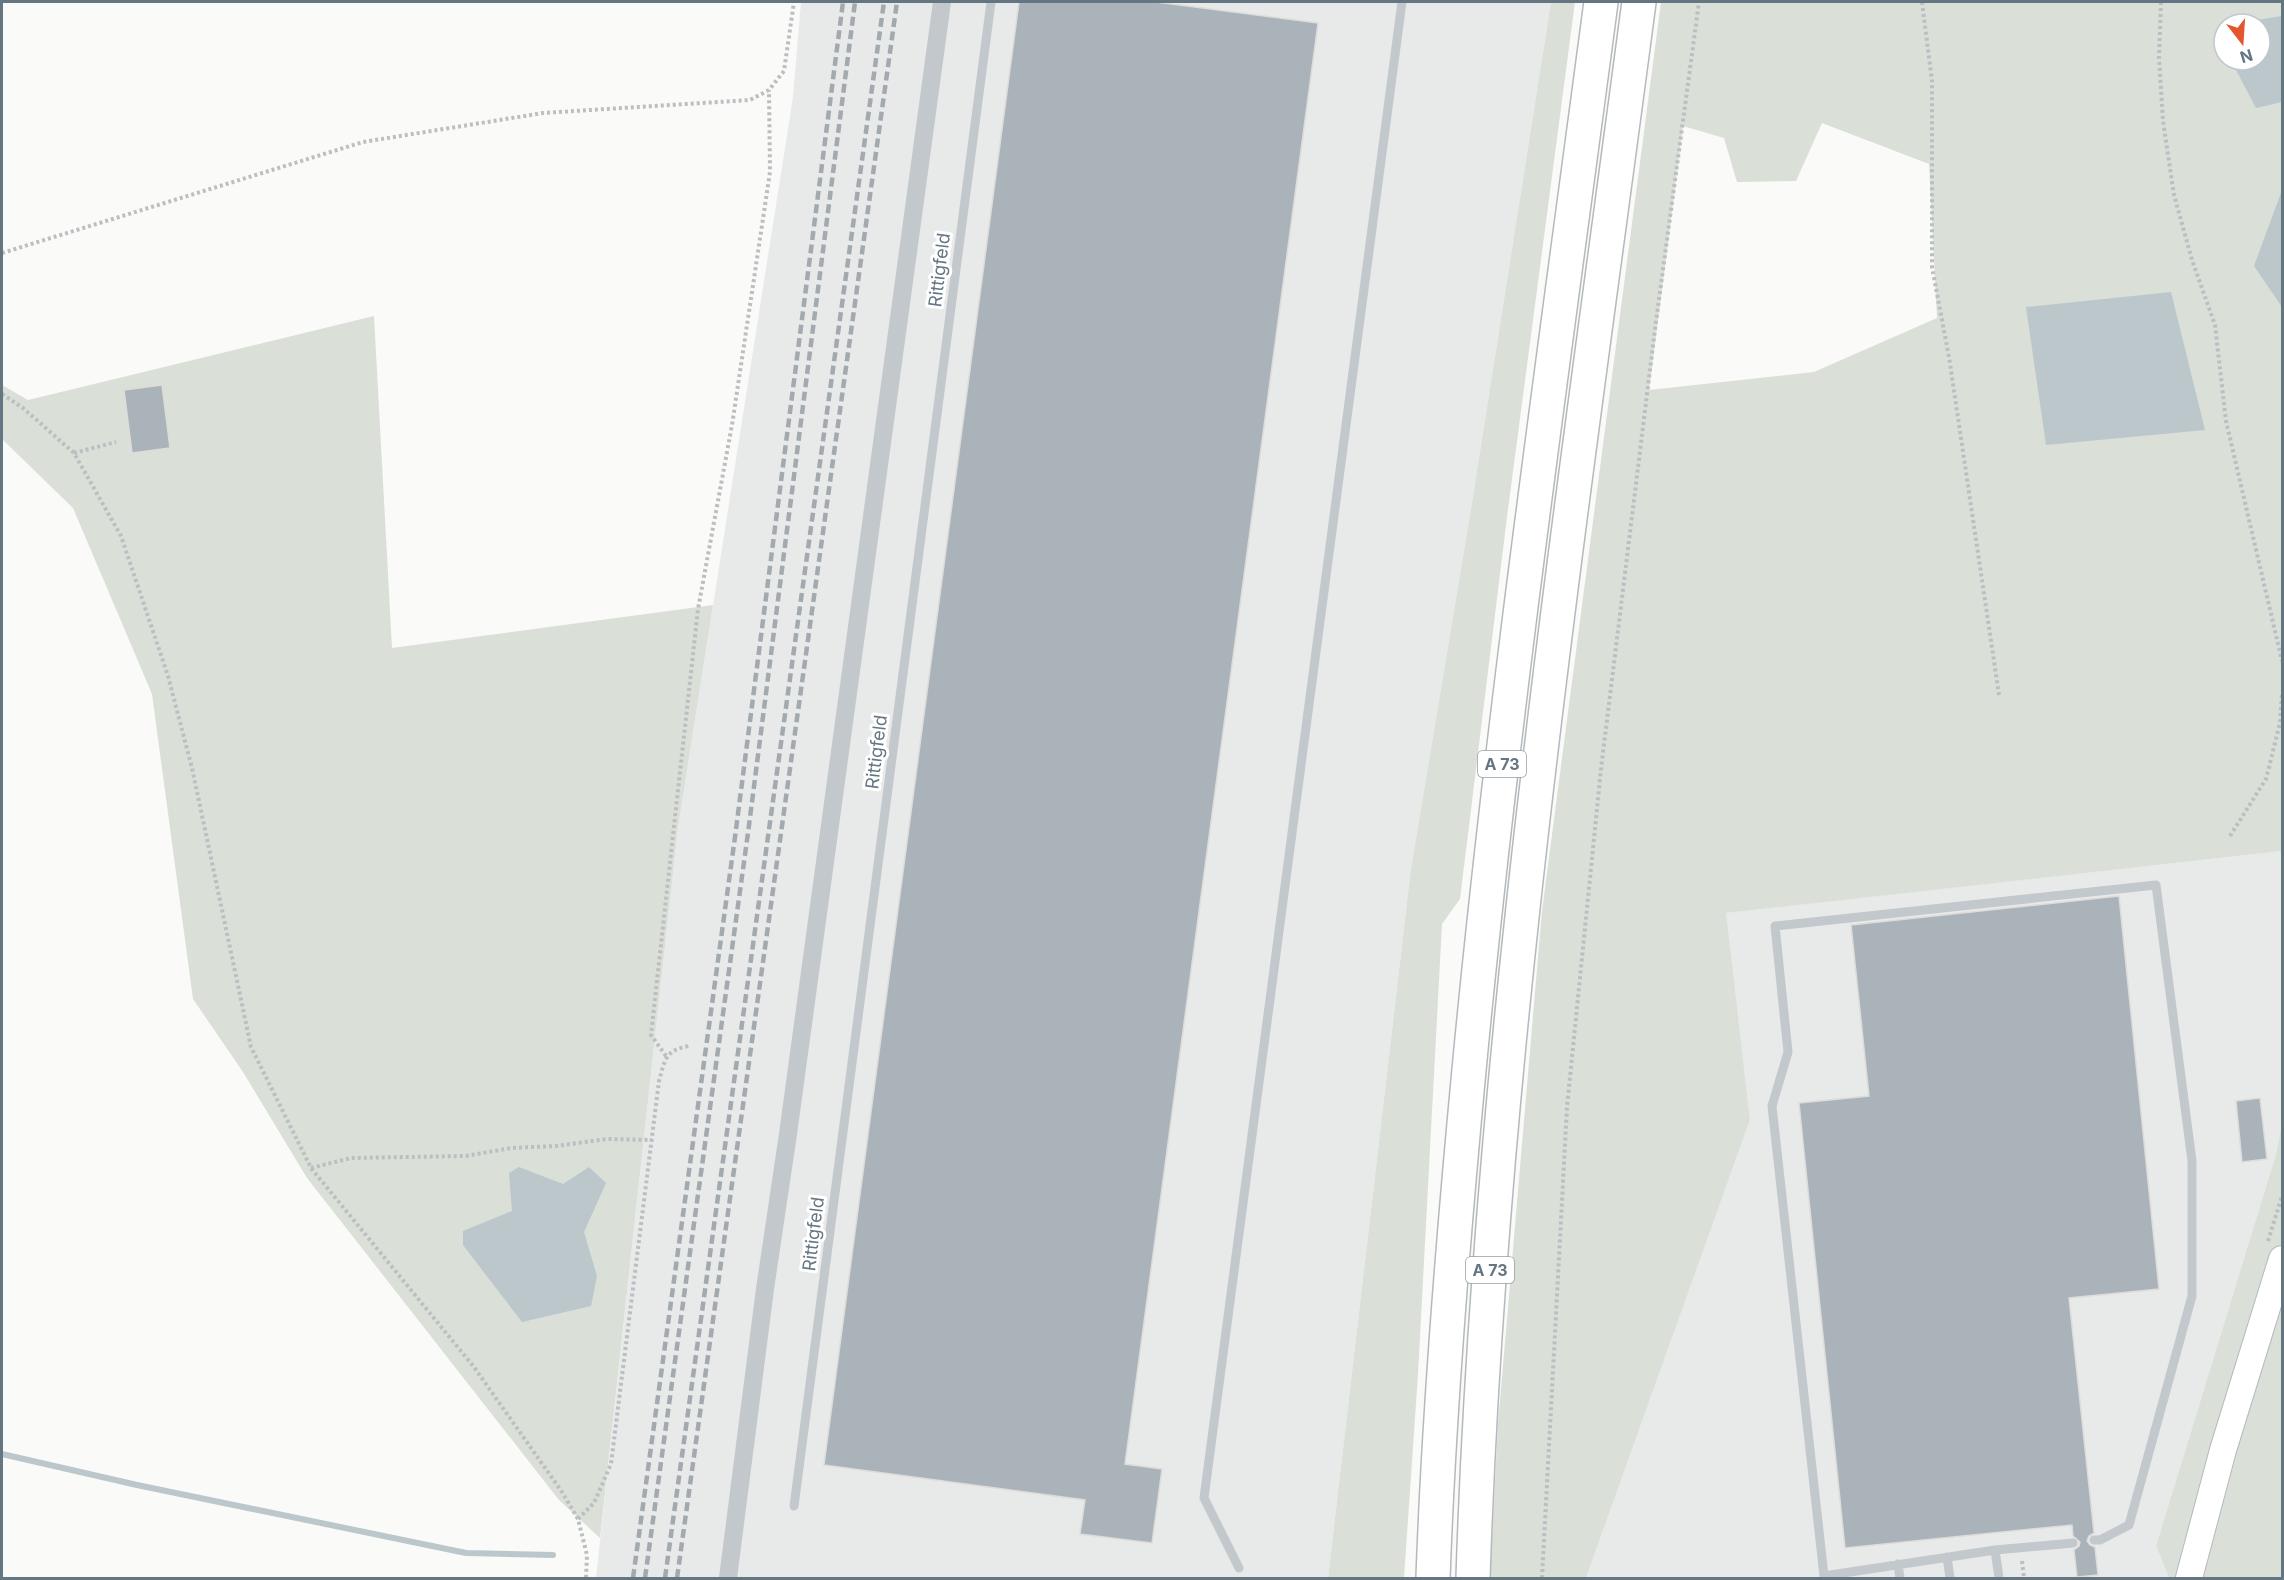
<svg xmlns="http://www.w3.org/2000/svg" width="2284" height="1580" font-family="Inter,sans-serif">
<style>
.built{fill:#e8e9e9}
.green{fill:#dadfd7;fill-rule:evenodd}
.water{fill:#bbc7cb}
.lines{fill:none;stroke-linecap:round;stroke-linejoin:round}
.stream{stroke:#bbc7cb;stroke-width:6}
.building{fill:#aab3b9;stroke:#dcdcda;stroke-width:1.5}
.secondary-casing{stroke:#b3babf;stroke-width:28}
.motorway-casing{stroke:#b4b9bd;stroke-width:36}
.path{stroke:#bbbfc2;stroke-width:4;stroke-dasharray:3 3;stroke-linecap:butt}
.service{stroke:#c3c8cc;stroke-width:9}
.minor{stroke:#c3c8cc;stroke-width:18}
.secondary{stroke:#fff;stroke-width:26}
.motorway{stroke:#fff;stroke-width:33}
.rail{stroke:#a2aab0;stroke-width:4.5;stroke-dasharray:9 4.5;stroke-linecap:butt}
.labels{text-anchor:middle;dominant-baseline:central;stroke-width:6;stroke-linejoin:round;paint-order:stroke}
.shield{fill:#fff;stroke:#939fa8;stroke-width:1.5}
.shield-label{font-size:16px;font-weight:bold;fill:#657683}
.street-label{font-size:18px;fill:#657683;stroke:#fff}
</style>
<rect width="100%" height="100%" fill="#fafaf8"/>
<path class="built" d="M801 2H1551L1470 515 1411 868 1328 1578H596L678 828 793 97Z
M2282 851V1124L2276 1154 2156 1546 2169 1578H1586L1750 1120 1725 913Z"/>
<path class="green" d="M1551 2H1575L1507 517 1460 899 1442 924 1418 1374 1404 1578H1328L1411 868 1470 515Z
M1661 2H2282V851L1726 913 1750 1120 1586 1578H1490L1498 1424 1542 911ZM2224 24H2260V60H2224ZM1822 123 1929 164 1937 318 1814 372 1649 390 1683 126 1724 138 1737 182 1796 181Z
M374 316 392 648 713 605 678 828 600 1538 559 1500 307 1178 243 1072 193 999 152 694 73 508 2 439V385L28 400Z
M2282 1124V1578H2169L2156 1546 2276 1154Z"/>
<path class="water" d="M2282 16V102L2256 108 2236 70 2240 60H2260V24H2256L2257 20Z
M2282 190V307L2254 266Z
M2171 292 2205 430 2046 445 2026 307Z
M519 1167 563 1184 589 1167 606 1183 584 1232 597 1276 591 1306 522 1322 463 1245V1231L512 1211 509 1173Z"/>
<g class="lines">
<path class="stream" d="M2 1454 137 1485 466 1553 553 1555"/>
</g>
<path class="building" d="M1019 2H1156L1318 23 1125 1464 1162 1469 1152 1543 1080 1534 1085 1500 824 1465Z
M162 385 170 448 132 453 124 390Z
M2119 896 2159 1289 2069 1298 2094 1533 2089 1536 2087 1541 2090 1545 2095 1547 2098 1575 2077 1577 2074 1550 2079 1546 2080 1542 2073 1536 2072 1525 1845 1548 1799 1103 1869 1096 1851 925Z
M2260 1098 2267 1159 2242 1162 2236 1101Z"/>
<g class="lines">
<defs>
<path id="secondary" d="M2189 1578 2223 1450 2282 1259"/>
<path id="motorway" d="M1433 1578C1439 1408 1453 1239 1469 1070 1503 712 1554 357 1601 2
M1473 1578C1490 1050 1570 525 1639 2"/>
</defs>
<use href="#secondary" class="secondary-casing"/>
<use href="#motorway" class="motorway-casing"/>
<path class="path" d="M1922 2 1932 81V267L1949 357 1999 695
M2161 2 2159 57 2163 121 2174 195 2192 260 2215 325 2226 421 2282 661
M2 253 363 142 543 113 750 100 769 90 784 71 794 2
M2 394 23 408 74 453 121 536 168 676 192 768 251 1047 311 1168 474 1367 562 1492 578 1519 587 1555 586 1578
M74 453 116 442
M2230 836 2266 779 2280 723 2282 693
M666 1056 651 1035 698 609 732 425 770 172 769 90
M311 1168 351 1158 466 1156 511 1148 556 1146 607 1139 652 1140
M2268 1241 2282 1196
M578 1519 594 1503 611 1464 659 1081C665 1060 665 1050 689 1046
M2022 1561 2024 1578
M1542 1578 1567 1107 1601 769 1655 329 1699 2"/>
<path class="service" d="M794 1506 991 2
M1995 1550 1999 1578
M1947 1557 1950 1578
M1898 1564 1900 1578
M1239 1568 1204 1498 1402 2
M1824 1576 1772 1106 1788 1052 1775 926 2156 885 2192 1161V1296L2129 1525 2100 1540H2094
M1824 1578V1576L1995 1550 2073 1543"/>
<path class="minor" d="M728 1578 765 1289 788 1134 942 2"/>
<use href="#secondary" class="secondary"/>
<use href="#motorway" class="motorway"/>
<path class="rail" d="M633 1578 735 837 843 2
M645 1578 748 833 855 2
M665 1578 884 2
M677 1578 897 2"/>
</g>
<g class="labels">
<g class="shield">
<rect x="1478" y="751" width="48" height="26" rx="4.5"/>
<rect x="1466" y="1257" width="48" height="26" rx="4.5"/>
</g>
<g class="shield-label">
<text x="1502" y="764">A 73</text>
<text x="1490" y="1270">A 73</text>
</g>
<g class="street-label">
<text transform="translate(939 270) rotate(-83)">Rittigfeld</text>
<text transform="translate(876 752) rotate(-83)">Rittigfeld</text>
<text transform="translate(813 1234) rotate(-83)">Rittigfeld</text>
</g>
</g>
<rect width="2284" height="1580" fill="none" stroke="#657683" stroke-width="6"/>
<g transform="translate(2242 42) rotate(163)"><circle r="28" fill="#ffffff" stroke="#c1c8cd" stroke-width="1.5"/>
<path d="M0-4.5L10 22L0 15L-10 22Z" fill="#e4572e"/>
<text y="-9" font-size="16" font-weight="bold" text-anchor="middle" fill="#657683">N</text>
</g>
</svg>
